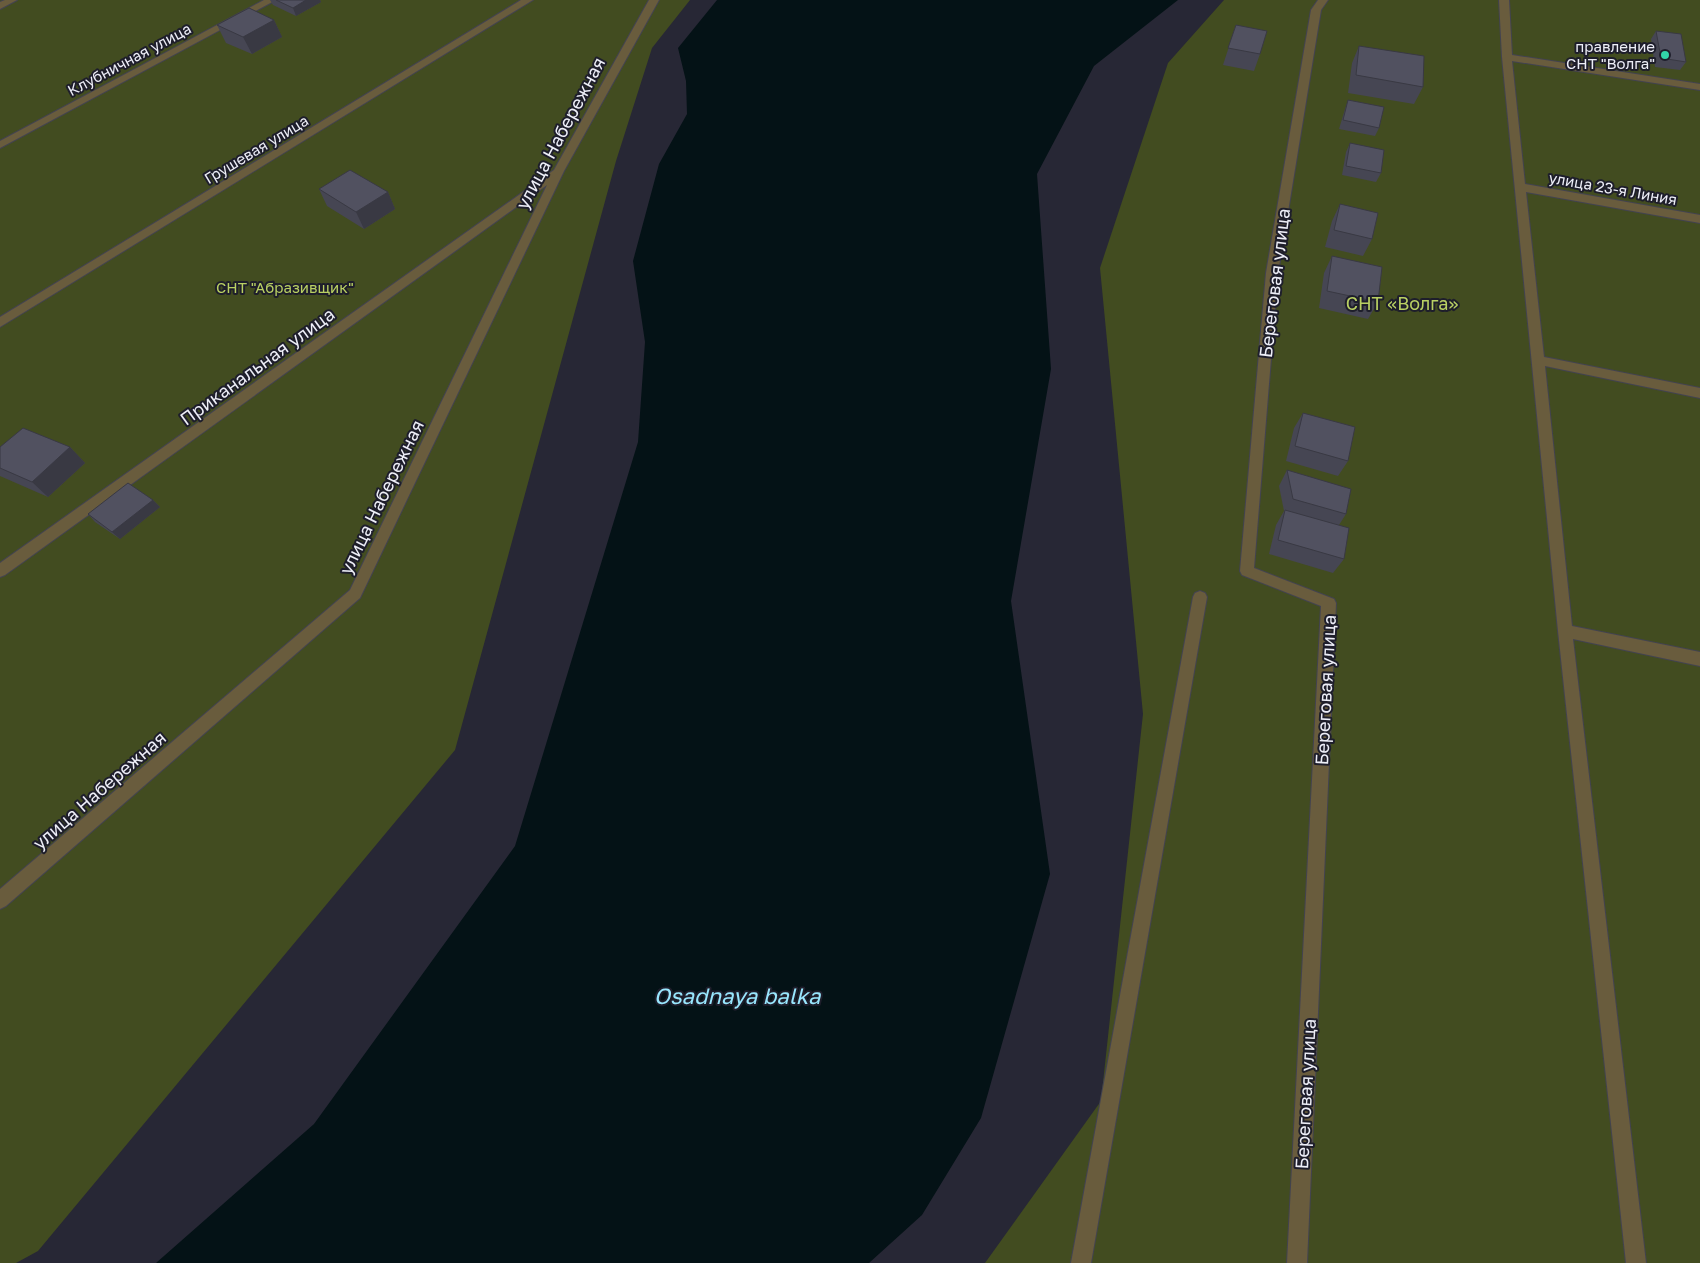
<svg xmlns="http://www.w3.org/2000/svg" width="1700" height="1263" font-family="'Golos Text',sans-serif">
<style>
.green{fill:#424c20}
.water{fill:#041216}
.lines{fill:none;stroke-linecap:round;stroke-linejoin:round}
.minor-casing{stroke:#434350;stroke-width:2}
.minor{fill:#695c3d;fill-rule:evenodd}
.wall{fill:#464653}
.shaded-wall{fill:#393943}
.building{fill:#515160;stroke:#393943}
.poi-dot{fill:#32d4a9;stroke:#1e1e2b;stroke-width:2}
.labels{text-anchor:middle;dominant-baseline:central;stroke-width:4;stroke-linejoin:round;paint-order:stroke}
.far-poi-label{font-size:15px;fill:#edeef7;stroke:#1e1e2b;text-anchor:end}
.far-street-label{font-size:15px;fill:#edeef7;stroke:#1e1e2b}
.far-park-label{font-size:15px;fill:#b9d063;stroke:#1e1e2b}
.street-label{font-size:18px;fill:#edeef7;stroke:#1e1e2b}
.park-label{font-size:18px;fill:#b9d063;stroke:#1e1e2b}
.near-water-label{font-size:22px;font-style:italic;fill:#99e7fe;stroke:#1e1e2b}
</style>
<rect width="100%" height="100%" fill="#272735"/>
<path class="green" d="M0 0H690L652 48 616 161 455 750 38 1251 16 1263H0Z
M1224 0H1700V1263H985L1101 1101 1143 714 1100 268 1168 63Z"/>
<path class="water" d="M717 0H1178L1094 66 1037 174 1051 369 1011 601 1050 874 981 1118 922 1215 869 1263H156L314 1124 515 846 638 442 645 342 633 261 659 164 687 114 686 81 678 48Z"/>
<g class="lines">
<defs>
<path id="minor" d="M5 0H17L0 9V2Z
M264 0H276L0 148V141Z
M521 0H533L0 327V317Z
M649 0H659L564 171 360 598 6 906 0 909V889L350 590 547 185 5 575 0 577V563L554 170Z
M1318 0H1328L1321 10 1278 273 1254 568 1334 599 1336 603 1307 1263H1287L1321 606 1242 575 1240 571 1266 273 1311 10Z
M1499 0H1509L1512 55 1700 84V90L1512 61 1525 184 1700 215V223L1526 192 1544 357 1700 388V398L1545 366 1572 626 1700 652V666L1573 639 1646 1263H1626L1558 631 1502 57Z
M1200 591 1205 593 1207 597 1091 1263H1071L1193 597 1195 593Z"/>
</defs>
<use href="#minor" class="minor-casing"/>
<use href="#minor" class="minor"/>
</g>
<path class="wall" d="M270 0H320L321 2 296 16 273 5Z
M274 20 282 37 252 54 226 43 217 25Z
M1236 25 1260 54 1254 71 1223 65Z
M1656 31 1686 62 1680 70 1655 67 1651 39Z
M1359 46 1423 87 1414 104 1348 93 1352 63Z
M1348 100 1379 128 1375 136 1339 129 1345 109Z
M1350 143 1381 173 1376 182 1342 175 1346 152Z
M319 189 388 192 395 209 364 229 327 206Z
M1340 204 1372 239 1363 256 1325 247 1332 221Z
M1332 256 1378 302 1368 319 1319 308 1324 273Z
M1303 413 1348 461 1338 476 1286 461 1294 428Z
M0 447H70L85 463 48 497 0 476Z
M1287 470 1346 514 1339 525 1344 559 1333 573 1269 554 1276 525 1284 511 1279 486Z
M153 500 160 507 120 539 95 522 88 514Z"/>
<path class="shaded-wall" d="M306 0H320L321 2 296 16 293 8Z
M274 20 282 37 252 54 243 37Z
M388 192 395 209 364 229 356 212Z
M70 447 85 463 48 497 32 482Z
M153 500 160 507 120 539 112 532Z"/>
<path class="building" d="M276 0H306L293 8Z
M249 8 274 20 243 37 217 25Z
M1236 25 1267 31 1260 54 1228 48Z
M1656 31 1681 34 1686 62 1661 58Z
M1359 46 1424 56 1423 87 1356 75Z
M1348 100 1384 107 1379 128 1343 120Z
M1350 143 1384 150 1381 173 1346 166Z
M350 170 388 192 356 212 319 189Z
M1340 204 1378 213 1372 239 1334 230Z
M1332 256 1382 267 1378 302 1327 291Z
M1303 413 1355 427 1348 461 1295 446Z
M23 428 70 447 32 482 0 468V447Z
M1287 470 1351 489 1346 514 1293 499Z
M128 483 153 500 112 532 88 514Z
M1285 510 1349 528 1344 559 1278 540Z"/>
<circle class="poi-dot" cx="1665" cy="55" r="5"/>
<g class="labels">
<g class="far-poi-label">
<text x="1655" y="46">правление<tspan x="1655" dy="17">СНТ "Волга"</tspan></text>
</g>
<g class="far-street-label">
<text transform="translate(129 59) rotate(-28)">Клубничная улица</text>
<text transform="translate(256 149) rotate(-31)">Грушевая улица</text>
<text transform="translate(1613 188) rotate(10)">улица 23-я Линия</text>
</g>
<g class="far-park-label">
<text x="285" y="287">СНТ "Абразивщик"</text>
</g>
<g class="street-label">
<text transform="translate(560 133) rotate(-62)">улица Набережная</text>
<text transform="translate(1274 283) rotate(-83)">Береговая улица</text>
<text transform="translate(257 366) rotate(-36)">Приканальная улица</text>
<text transform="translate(381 497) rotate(-64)">улица Набережная</text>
<text transform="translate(1325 690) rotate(-87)">Береговая улица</text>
<text transform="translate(99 790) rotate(-41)">улица Набережная</text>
<text transform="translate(1305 1094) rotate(-87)">Береговая улица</text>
</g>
<g class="park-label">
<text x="1402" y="303">СНТ «Волга»</text>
</g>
<g class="near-water-label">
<text x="737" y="995">Osadnaya balka</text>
</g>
</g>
</svg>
